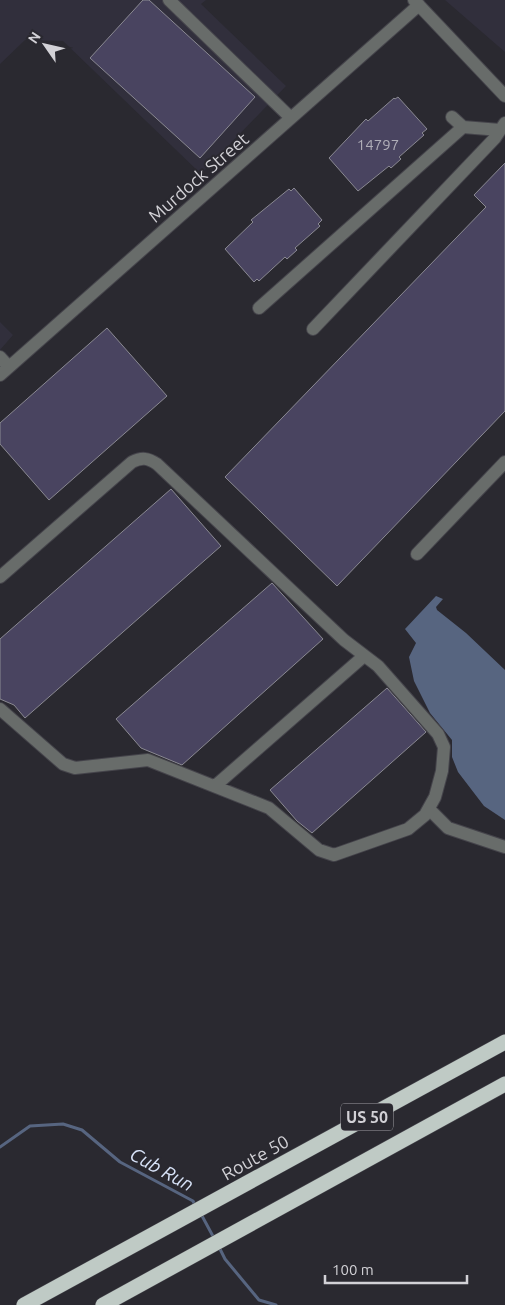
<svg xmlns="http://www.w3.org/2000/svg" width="505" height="1305" font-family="Ubuntu,sans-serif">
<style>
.built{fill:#312f3c}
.water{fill:#576580}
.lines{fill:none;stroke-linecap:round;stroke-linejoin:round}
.stream{stroke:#576580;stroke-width:3}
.building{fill:#494460;stroke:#8a8992}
.minor-casing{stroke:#45444b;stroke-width:14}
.highway-casing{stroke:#45444b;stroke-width:16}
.minor{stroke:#686c6a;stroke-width:12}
.highway{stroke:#bfcac5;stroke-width:15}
.labels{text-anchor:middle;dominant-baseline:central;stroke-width:4;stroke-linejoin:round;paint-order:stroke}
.number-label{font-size:15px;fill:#b0aeb8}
.shield{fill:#2a2930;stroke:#a09fa4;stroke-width:1}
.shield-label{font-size:16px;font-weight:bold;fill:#d2d1d6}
.street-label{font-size:18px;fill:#d2d1d6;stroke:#2a2930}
.water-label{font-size:19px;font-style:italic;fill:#d9e4f9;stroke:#2a2930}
</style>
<rect width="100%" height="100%" fill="#2a2930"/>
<path class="built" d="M0 0H206L201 4 286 86 201 174 63 41 25 40 0 64Z
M445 0H505V52Z
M0 322 13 335 0 350Z"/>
<path class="water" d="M436 596 443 599 436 607 437 610 466 633 505 670V820L484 806 458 772 452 757V740L430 713 414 681 409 657 416 643 405 629Z"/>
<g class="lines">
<path class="stream" d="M0 1147 30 1126 63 1124 82 1130 120 1162 193 1201 196 1207
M201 1214 215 1240
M219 1247 225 1259 259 1300 276 1305"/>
</g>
<path class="building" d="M143 0H149L255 97 200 158 90 58Z
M398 97 427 129 422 133 424 135 399 157 401 159 391 168 389 166 358 191 329 158 366 119 368 121 394 98 395 99Z
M505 163V411L337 586 225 477 486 207 474 195Z
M294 188 322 220 318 224 320 226 295 248 297 250 287 259 285 257 259 281 257 279 254 282 225 249 253 222 251 220 289 189 291 191Z
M107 328 167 396 49 500 0 444V423Z
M171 489 221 546 25 718 14 705 0 699V639Z
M272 583 323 639 182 765 141 748 116 719Z
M387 688 426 732 312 833 297 821 270 790Z"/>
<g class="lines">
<defs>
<path id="minor" d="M169 0 291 118
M414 0 505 96
M452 117 463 127 500 130
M259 308 463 127
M313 329 495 138 505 123
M0 357 9 367
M0 375 419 5
M417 554 505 462
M0 577 132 462C142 457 148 458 157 464L344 640 378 666 438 734 444 747 442 771 435 797 425 815 408 829 334 855 319 850 269 808 148 760 75 768 63 764 0 709
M215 786 364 656
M430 810 448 828 505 847"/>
<path id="highway" d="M24 1305 505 1042
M103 1305 505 1084"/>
</defs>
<use href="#minor" class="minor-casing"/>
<use href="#highway" class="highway-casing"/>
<use href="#minor" class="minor"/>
<use href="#highway" class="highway"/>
</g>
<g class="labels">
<g class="number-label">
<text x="378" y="144">14797</text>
</g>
<rect class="shield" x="341" y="1103.5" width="52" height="27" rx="4"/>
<g class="shield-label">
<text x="367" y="1117">US 50</text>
</g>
<g class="street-label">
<text transform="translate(198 177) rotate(-41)">Murdock Street</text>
<text transform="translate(255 1157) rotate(-29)">Route 50</text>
</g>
<g class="water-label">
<text transform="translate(162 1169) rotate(29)">Cub Run</text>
</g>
</g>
<g transform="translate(45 45) rotate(304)" stroke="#2a2930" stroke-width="4" paint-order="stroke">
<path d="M0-4L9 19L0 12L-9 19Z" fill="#d2d1d6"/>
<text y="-8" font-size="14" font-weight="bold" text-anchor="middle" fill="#d2d1d6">N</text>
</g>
<path d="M325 1275v8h142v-8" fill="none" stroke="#d2d1d6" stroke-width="2.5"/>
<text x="332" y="1275" font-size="15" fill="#d2d1d6" stroke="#2a2930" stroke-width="4" paint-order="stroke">100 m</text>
</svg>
